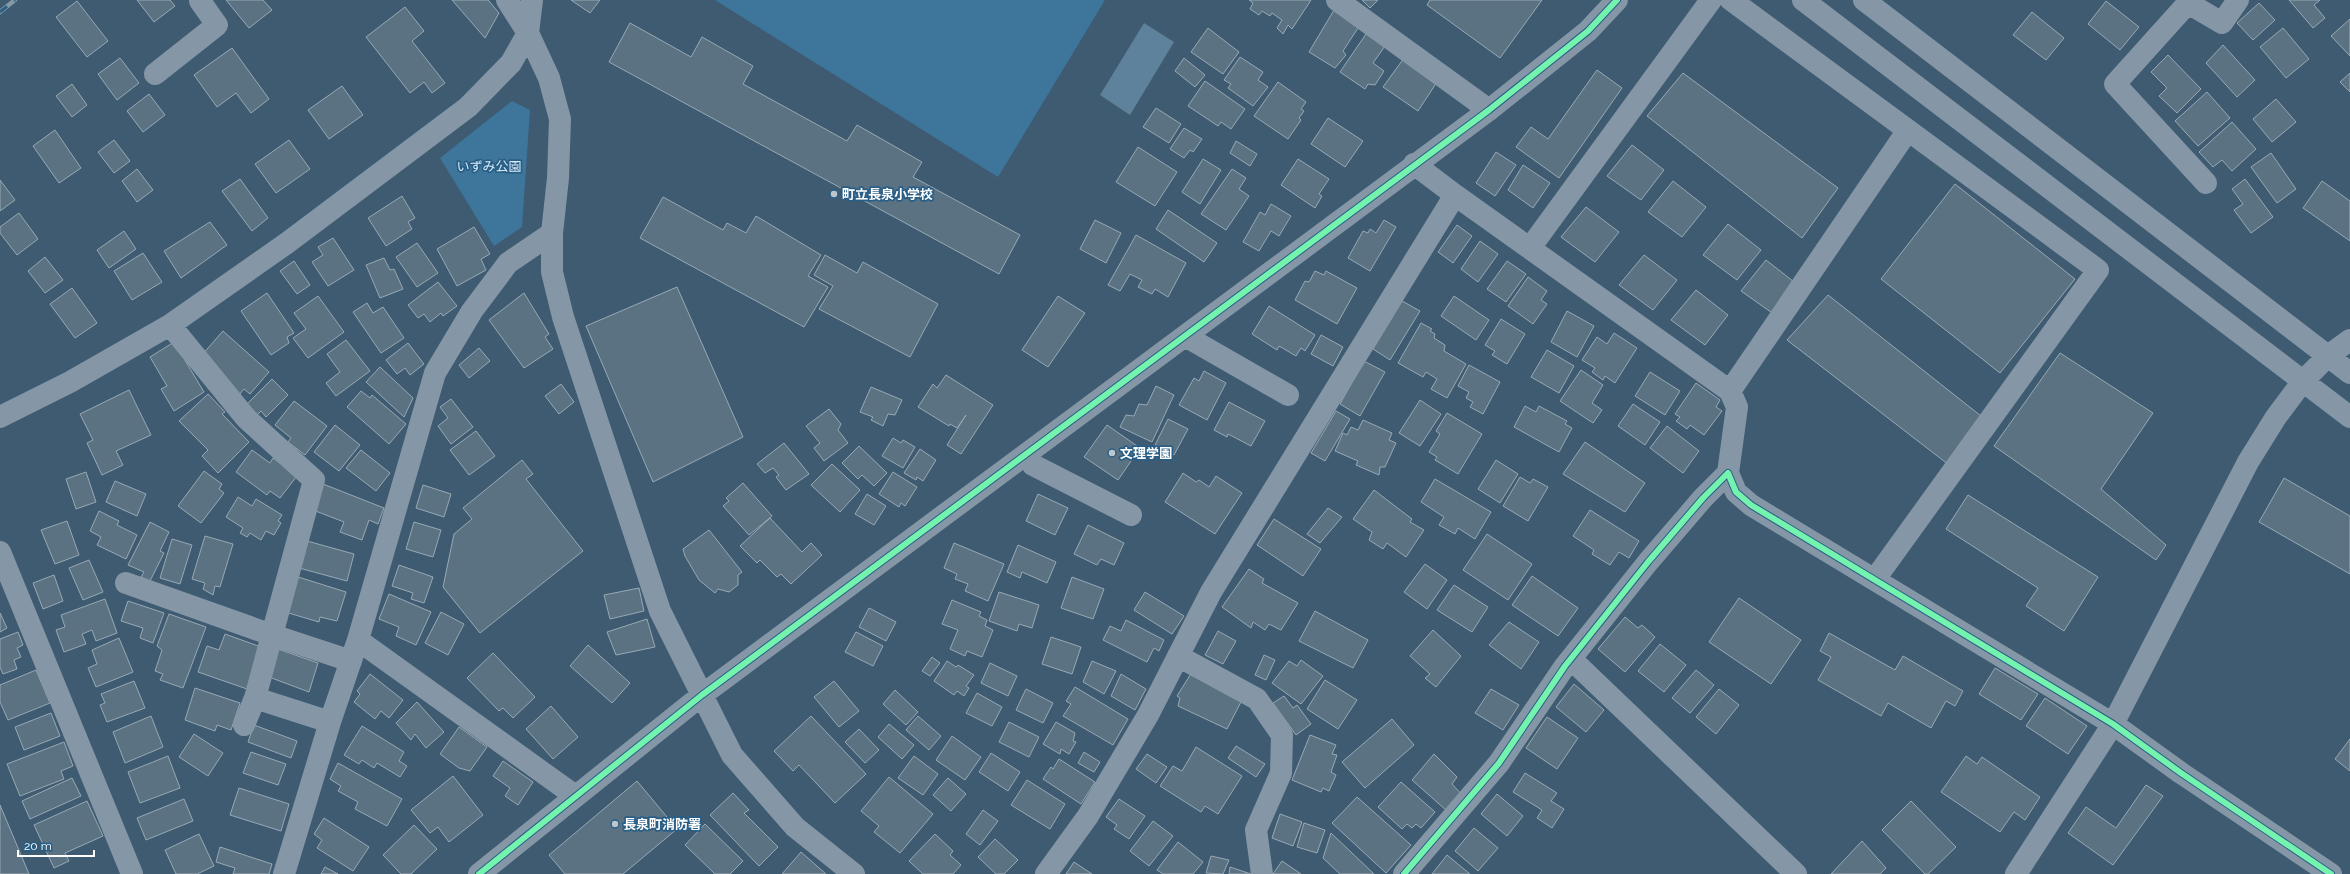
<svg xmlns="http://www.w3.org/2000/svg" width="2350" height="874" font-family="Raleway,'Noto Sans JP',sans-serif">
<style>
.green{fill:#3d759b}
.water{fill:#5e829c}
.building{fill:#5b7283;stroke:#98a9b5}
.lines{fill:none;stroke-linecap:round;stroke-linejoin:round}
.minor{stroke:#8597a7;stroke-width:22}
.rail-casing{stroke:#8497a5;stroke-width:4.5}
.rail{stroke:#295e86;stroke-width:3;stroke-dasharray:9;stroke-linecap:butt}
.cycleway-casing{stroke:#295e86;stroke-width:8}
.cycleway{stroke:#73f3ae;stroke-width:6}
.poi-dot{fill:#bbc6cd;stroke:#295e86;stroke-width:1.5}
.labels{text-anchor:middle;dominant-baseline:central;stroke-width:3.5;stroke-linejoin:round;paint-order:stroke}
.park-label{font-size:13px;fill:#d7eaf6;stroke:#295e86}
.poi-label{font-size:13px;font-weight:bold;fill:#fff;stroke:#295e86;text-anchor:start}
</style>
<rect width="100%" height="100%" fill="#3e5b71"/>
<path class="green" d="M715 0H1105L998 177Z
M512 101 530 110 522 227 494 246 440 158Z"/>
<path class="water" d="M1144 23 1174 42 1130 115 1100 95Z"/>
<path class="building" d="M137 0H170L175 6 154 22Z
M226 0H263L272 10 249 28Z
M452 0H488L499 13 485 38Z
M571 0H600L590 13Z
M1249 0H1311L1292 29 1288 25 1283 34 1277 28 1282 20 1272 13 1270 16 1262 11 1259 15 1250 9 1253 3Z
M1362 0H1378L1370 8Z
M1430 0H1542L1500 58 1427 5Z
M2289 0H2320L2314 5 2325 18 2313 28Z
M77 1 108 41 87 57 56 17Z
M2106 1 2139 27 2120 50 2088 24Z
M2259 3 2275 20 2253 40 2237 23Z
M405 7 424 31 412 41 445 83 432 93 424 82 410 93 366 37Z
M1334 10 1360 25 1343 51 1346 55 1335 68 1309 52Z
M2032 12 2064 38 2046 60 2013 35Z
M2350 19V56L2331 36Z
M630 23 691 57 702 37 753 66 743 84 847 141 857 125 922 162 913 177 1020 235 999 274 609 62Z
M1208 28 1239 52 1223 74 1191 52Z
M2283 28 2309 59 2286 78 2260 47Z
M1366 34 1385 46 1373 63 1384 71 1375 85 1368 84 1365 89 1340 72Z
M2223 45 2255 80 2237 97 2206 63Z
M232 48 269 99 251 113 236 93 217 107 194 75Z
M2168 55 2201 89 2177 113 2159 96 2167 88 2151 72Z
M1240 57 1263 72 1258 80 1268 87 1253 106 1228 88 1231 84 1224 80Z
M120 58 139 83 117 100 98 74Z
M1184 58 1205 75 1195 87 1175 71Z
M1404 58 1437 82 1418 111 1383 87Z
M1597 70 1622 88 1559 178 1516 147 1531 127 1548 139Z
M1683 73 1838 188 1802 238 1647 116Z
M2350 73V92L2340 82Z
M1205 81 1245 109 1231 129 1221 122 1218 126 1188 106Z
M1278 82 1306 102 1301 109 1304 111 1299 118 1301 120 1288 139 1254 116Z
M72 84 87 105 72 117 56 96Z
M342 86 363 115 329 139 308 110Z
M2207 92 2230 118 2198 146 2175 121Z
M149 94 165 115 143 132 127 111Z
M2276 99 2296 122 2272 142 2253 119Z
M1156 108 1181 124 1169 143 1143 127Z
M1328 118 1363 141 1345 167 1311 144Z
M2232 122 2256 149 2232 171 2222 160 2213 167 2199 152Z
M1184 128 1202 139 1193 152 1190 150 1184 158 1170 149Z
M55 130 81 168 59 183 33 146Z
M114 140 130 161 114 173 98 152Z
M289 140 310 169 276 193 255 164Z
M1236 141 1257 154 1250 166 1230 153Z
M1632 145 1664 170 1641 200 1607 176Z
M1138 147 1177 172 1155 206 1116 182Z
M1496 152 1516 165 1495 196 1476 183Z
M2271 153 2296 189 2277 203 2251 167Z
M1203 159 1221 170 1200 204 1182 192Z
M1298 159 1329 179 1319 194 1322 196 1315 208 1281 185Z
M1523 165 1550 183 1533 208 1508 190Z
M137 169 153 190 137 202 122 181Z
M1232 169 1246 178 1239 189 1249 196 1226 230 1201 214Z
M240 179 268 218 252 231 222 191Z
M2245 179 2273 217 2251 233 2234 210 2243 204 2232 189Z
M0 180 15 200 0 211Z
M1673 181 1706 207 1682 237 1648 212Z
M2322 181 2350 201V241L2303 208Z
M1955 184 2075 279 2000 373 1881 279Z
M402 196 415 218 408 222 412 229 386 246 368 218Z
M663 197 723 230 727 223 746 233 756 216 821 255 808 276 828 287 804 327 640 238Z
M1271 204 1291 216 1279 236 1271 231 1259 251 1243 242 1260 212 1265 215Z
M1586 207 1619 232 1595 262 1561 237Z
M1168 210 1217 243 1204 262 1156 229Z
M19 213 38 239 17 255 0 233V227Z
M1095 220 1121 233 1106 263 1080 249Z
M1384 220 1396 227 1370 271 1348 258 1363 231 1368 233 1370 229 1376 233Z
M210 222 227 245 181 278 164 251Z
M1728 224 1761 250 1737 280 1703 255Z
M1457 225 1472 236 1453 263 1438 252Z
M474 227 490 254 481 259 486 270 457 286 437 249Z
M124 231 136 249 109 268 97 250Z
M1136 235 1186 263 1168 297 1155 289 1152 294 1138 287 1142 280 1130 274 1120 291 1108 285Z
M333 238 354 270 328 286 312 262 323 255 318 247Z
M1480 241 1498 254 1478 282 1461 269Z
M417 243 438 273 417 287 396 257Z
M143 253 162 282 132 300 114 271Z
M825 255 857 273 863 262 938 304 910 357 819 309 833 286 814 275Z
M1644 255 1677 280 1653 310 1619 285Z
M45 257 63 280 45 293 28 271Z
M384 258 390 270 394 269 403 289 380 298 366 265Z
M1766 260 1798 285 1775 315 1741 291Z
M294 261 310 285 297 294 280 271Z
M1507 261 1526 274 1506 302 1487 289Z
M1315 271 1324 275 1326 271 1357 288 1337 324 1295 300 1305 281 1309 282Z
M1528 277 1547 291 1541 300 1547 304 1533 324 1508 306Z
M438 282 457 306 443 316 441 313 430 322 424 314 418 318 408 305Z
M677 287 743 437 653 482 586 326Z
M72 288 97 323 75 338 50 304Z
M1696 290 1728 315 1705 345 1671 320Z
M267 293 294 333 287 337 289 343 271 355 241 311Z
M524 293 549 334 545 337 553 349 524 368 489 320Z
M1828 295 1981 416 1949 465 1787 340Z
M318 296 344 332 308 358 293 338 306 329 294 313Z
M1058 296 1085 313 1048 367 1022 350Z
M1454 296 1489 320 1476 340 1441 316Z
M1402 301 1420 311 1390 360 1373 349Z
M367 303 373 313 383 307 404 338 381 353 353 312Z
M1269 306 1315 335 1305 351 1301 348 1296 356 1279 346 1277 350 1252 334Z
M1567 311 1594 326 1577 357 1551 342Z
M1501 319 1525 334 1507 364 1492 355 1495 351 1485 345Z
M1421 323 1432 329 1430 331 1435 334 1434 338 1445 345 1444 351 1466 364 1447 398 1431 389 1437 379 1426 372 1423 377 1398 363Z
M223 331 269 372 250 394 244 389 239 395 201 356Z
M1614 333 1637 348 1615 383 1605 376 1603 380 1592 372 1595 368 1582 360 1597 337 1607 344Z
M1321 335 1343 347 1333 366 1311 354Z
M346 340 370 371 336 396 326 383 340 372 327 354Z
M174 342 204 392 174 411 161 389 167 386 150 357Z
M408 343 424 364 410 375 405 368 397 374 386 360Z
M479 348 490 361 469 378 459 365Z
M1547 350 1574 366 1559 393 1531 377Z
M2060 353 2153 413 2101 489 2166 545 2156 560 1994 446Z
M1364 361 1385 372 1360 416 1340 404Z
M1469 365 1500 382 1483 414 1470 407 1473 402 1466 398 1469 392 1458 386Z
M380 367 413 398 404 417 366 382Z
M1581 370 1603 385 1592 403 1602 410 1593 423 1560 401Z
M1204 371 1226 383 1207 420 1179 405 1194 378 1199 381Z
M1650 372 1680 391 1665 415 1635 396Z
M946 375 993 405 961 454 947 445 966 415 957 428 950 424 949 426 918 407 933 384 937 388Z
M272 379 288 395 266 417 261 411 257 415 247 404Z
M1696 383 1720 400 1716 407 1722 411 1704 435 1690 425 1687 429 1676 421 1680 417 1675 414Z
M561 384 574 402 559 414 545 396Z
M1156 386 1174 395 1152 442 1120 427 1126 415 1134 416 1139 404 1147 405Z
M871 387 902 400 895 415 888 414 883 426 871 420 873 417 860 412Z
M129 390 151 435 116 451 123 465 102 475 87 443 93 440 80 414Z
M361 391 370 398 372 395 406 424 389 444 347 407Z
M208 394 225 412 222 414 249 442 218 473 202 456 208 450 179 421Z
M451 399 473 427 451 444 438 426 448 418 440 407Z
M1420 400 1441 414 1420 446 1399 433Z
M294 401 327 426 305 455 288 442 291 438 275 425Z
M1229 402 1265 421 1251 446 1228 434 1227 437 1214 430Z
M1633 404 1660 422 1645 445 1618 426Z
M1525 406 1536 412 1539 406 1567 421 1565 424 1572 428 1559 452 1514 427Z
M829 409 841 424 838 430 848 443 824 461 814 448 820 443 806 426Z
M1336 411 1350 419 1325 461 1311 453Z
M1447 413 1482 434 1458 474 1435 460 1437 457 1429 452 1440 434 1436 431Z
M1168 419 1188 429 1174 455 1155 445Z
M1363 420 1392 433 1389 440 1396 443 1385 467H1380L1379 475 1356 465 1358 461 1335 451 1343 433 1347 435 1351 427 1358 430Z
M335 425 360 445 339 471 314 452Z
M1107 425 1140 448 1118 480 1084 457Z
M1667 426 1699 451 1683 473 1650 448Z
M476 431 495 456 469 475 450 450Z
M893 438 901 443 903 440 915 447 903 468 882 456Z
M1585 442 1645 483 1625 512 1563 474Z
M784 443 809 474 786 490 776 477 779 475 773 468 765 473 757 464Z
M859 446 887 473 874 486 862 475 858 479 842 463Z
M920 449 936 460 923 481 917 477 916 480 904 473Z
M252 450 270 463 273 458 297 476 280 498 270 491 267 495 236 472Z
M361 450 390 473 376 491 346 468Z
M522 460 533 474 526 479 583 551 480 633 443 587 454 534 472 519 463 508Z
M1496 460 1518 474 1500 503 1478 489Z
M832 464 860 490 840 512 811 485Z
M204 471 222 484 219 489 224 493 201 523 178 506Z
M86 472 96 502 76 509 66 479Z
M893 472 917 487 905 506 901 503 899 507 879 494Z
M1183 473 1196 482 1199 480 1209 487 1216 476 1242 493 1215 534 1165 502Z
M1520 477 1530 483 1533 479 1548 487 1528 521 1503 506Z
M2284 478 2350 516V574L2259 522Z
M1435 479 1491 512 1475 539 1458 528 1455 534 1439 525 1444 517 1421 502Z
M115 481 146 494 137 516 106 502Z
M743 483 772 516 749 535 723 506 729 501 726 498Z
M323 484 384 508 378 524 369 520 362 540 340 532 344 522 313 510Z
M423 485 451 494 444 517 416 508Z
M1374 490 1412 519 1410 522 1424 530 1406 557 1387 543 1383 549 1369 540 1372 532 1353 519Z
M867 494 886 506 874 525 855 514Z
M1038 494 1068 508 1055 535 1026 521Z
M1968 495 2098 577 2064 631 2026 606 2038 588 1946 529Z
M238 497 252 506 256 499 282 515 278 521 281 523 274 535 266 531 261 540 250 533 247 537 240 533 243 528 226 517Z
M1328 508 1342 517 1320 543 1307 534Z
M1590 510 1639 541 1629 558 1619 552 1610 565 1592 554 1594 550 1573 536Z
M99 511 119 521 117 525 137 535 126 559 97 545 101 537 90 531Z
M770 518 802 552 811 543 822 555 791 584 781 574 777 577 760 560 757 563 740 546Z
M1274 519 1321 549 1303 576 1257 545Z
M67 521 79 555 55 564 41 530Z
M150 522 169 532 160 551 164 553 150 581 141 577 144 572 128 565Z
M414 522 441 530 433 557 406 549Z
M1088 525 1124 543 1114 565 1101 559 1097 565 1074 554Z
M709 530 742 572 738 575V585L729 592 718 589 715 593 699 580 685 556 683 549Z
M1487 534 1532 564 1508 600 1463 570Z
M205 536 233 544 220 587 215 586 213 595 203 589 205 583 192 579Z
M172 539 192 545 180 584 160 578Z
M307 541 354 554 347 581 299 568Z
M954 543 1004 564 988 601 965 591 968 584 955 579 957 574 944 568Z
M1018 545 1056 562 1047 583 1022 572 1020 578 1007 572Z
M89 560 103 592 83 600 69 568Z
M1425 564 1447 580 1427 609 1404 592Z
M399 565 433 577 424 603 411 599 413 593 392 586Z
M1249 569 1264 579 1262 583 1298 603 1281 630 1269 624 1265 630 1253 622 1251 628 1222 607Z
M54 575 63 601 43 609 33 583Z
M295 576 346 592 337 621 320 617 319 622 285 612Z
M1532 576 1578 608 1558 636 1512 605Z
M1072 577 1104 589 1093 619 1061 608Z
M1454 585 1488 607 1472 632 1437 610Z
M639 588 644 611 610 619 604 595Z
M999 592 1039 605 1032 628 1019 624 1017 631 989 621Z
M1145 592 1184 616 1172 634 1134 610Z
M389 594 431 612 416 645 396 636 399 627 379 619Z
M1739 598 1801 640 1771 684 1709 642Z
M105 599 117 633 96 641 92 630 82 634 86 644 64 652 56 630 65 627 61 615Z
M952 600 981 612 979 616 987 620 985 626 993 630 982 657 967 651 965 656 950 649 958 630 942 624Z
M128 601 164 613 153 643 140 638 143 628 121 621Z
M869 608 896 622 886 641 859 627Z
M1315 611 1368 640 1353 668 1299 641Z
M441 612 464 624 448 655 425 643Z
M0 613 7 628 0 632Z
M169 614 206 627 183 688 160 680 163 674 155 671 162 650 157 646Z
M1625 617 1638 628 1642 625 1655 637 1625 672 1598 649Z
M647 619 655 647 616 655 607 632Z
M1126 620 1164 640 1159 651 1154 648 1147 662 1103 640 1110 626 1121 631Z
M1509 622 1539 642 1521 669 1489 645Z
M1433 630 1461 656 1436 687 1425 678 1430 674 1410 656Z
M1218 631 1236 641 1223 664 1205 655Z
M18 632 23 645 17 648 21 657 14 660 17 669 3 674 0 667V639Z
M856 632 883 646 873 666 845 652Z
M1829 633 1895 670 1903 656 1963 691 1955 706 1946 701 1931 728 1888 703 1881 716 1818 680 1831 657 1820 651Z
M225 634 261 647 247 689 198 672 207 646 219 650Z
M1051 637 1081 647 1072 674 1042 664Z
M119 638 133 672 96 687 88 668 97 664 92 650Z
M1660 644 1686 665 1664 692 1638 671Z
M588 645 630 683 612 703 570 666Z
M278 649 318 663 309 692 269 677Z
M493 653 535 697 513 718 503 708 499 711 467 678Z
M1264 655 1275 660 1266 680 1255 675Z
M932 657 940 663 930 676 922 671Z
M1301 660 1323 676 1301 704 1272 683 1289 661 1297 666Z
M947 661 956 667 958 665 974 675 966 686 969 688 964 696 957 691 954 695 934 681Z
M1092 661 1116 671 1104 694 1083 682Z
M990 663 1017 676 1008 696 981 683Z
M1995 668 2038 694 2021 720 1979 694Z
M36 670 50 703 8 720 0 702V685Z
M1696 670 1714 685 1690 713 1672 698Z
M1192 672 1242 700 1227 729 1178 706 1180 698 1177 696Z
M370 674 403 700 389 718 381 711 375 719 354 702 360 694 357 691Z
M1121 674 1146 689 1135 710 1111 696Z
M1325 680 1357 700 1338 729 1307 709Z
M134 681 145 708 107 722 100 705 105 703 101 694Z
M834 681 859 711 839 727 814 697Z
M1574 684 1604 710 1586 732 1556 707Z
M1075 687 1128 719 1113 745 1063 716 1071 704 1066 701Z
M195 688 240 703 231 730 217 725 215 731 185 720Z
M1026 689 1053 703 1043 723 1016 710Z
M1491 689 1519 705 1503 730 1475 713Z
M1719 689 1739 705 1716 734 1696 717Z
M895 690 918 712 906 725 883 704Z
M977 693 1002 707 992 726 966 713Z
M1284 696 1293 708 1297 705 1311 724 1296 735 1273 703Z
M2045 698 2087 726 2068 754 2026 726Z
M417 702 444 732 426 748 415 734 411 740 396 723Z
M551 706 578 737 553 759 526 729Z
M51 713 60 736 24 750 15 727Z
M151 716 163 747 125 763 113 732Z
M811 716 866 774 835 803 799 765 793 771 774 751Z
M918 716 941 736 929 750 906 730Z
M1547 717 1578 738 1557 769 1526 748Z
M1392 719 1414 745 1365 788 1342 762Z
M1009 722 1039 737 1029 757 999 742Z
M1056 722 1075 733 1073 741 1076 742 1069 754 1061 749 1060 754 1043 744Z
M889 724 914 745 902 759 878 737Z
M254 725 297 741 291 758 248 742Z
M362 726 404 752 399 761 407 766 400 777 377 763 374 768 362 760 359 764 344 755Z
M459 727 487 747 470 771 459 768 440 754Z
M859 729 879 750 865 763 845 742Z
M194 734 223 753 208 776 179 757Z
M1310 735 1336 745 1332 754 1337 755 1331 772 1336 775 1329 791 1323 788 1321 792 1292 780Z
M952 736 981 757 965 780 936 760Z
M2350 739V771L2335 759Z
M64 742 73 766 61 771 64 779 20 796 7 764Z
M1236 746 1265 764 1256 777 1228 758Z
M1196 747 1242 776 1218 814 1205 806 1201 812 1160 786 1173 766 1182 771Z
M251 752 286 764 278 785 243 773Z
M1084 752 1100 762 1094 772 1078 763Z
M991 753 1020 772 1008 791 979 772Z
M1147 754 1167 767 1156 783 1136 769Z
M1434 754 1457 777 1452 784 1463 796 1447 811 1412 780Z
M168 756 180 788 140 803 128 772Z
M914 756 938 774 923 795 898 778Z
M1966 756 1977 764 1982 757 2040 797 2025 820 2014 812 2000 832 1941 792Z
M1059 759 1095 782 1081 804 1043 779 1051 767 1053 769Z
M503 761 533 782 518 805 505 796 510 788 493 776Z
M338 763 402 799 387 826 355 809 358 802 338 791 341 786 330 779Z
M1525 773 1557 793 1551 801 1564 809 1552 828 1537 818 1542 810 1513 792Z
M453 776 483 815 449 842 438 827 430 833 411 810Z
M889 777 933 814 900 853 874 832 879 826 861 811Z
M72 778 81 796 30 819 22 801Z
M948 778 966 794 951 811 933 795Z
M1027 780 1065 804 1050 829 1011 805Z
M637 781 677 829 623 874H565L549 855Z
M1401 782 1435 812 1421 828 1416 824 1412 828 1407 824 1402 829 1378 807Z
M2146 785 2163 796 2113 865 2068 833 2086 807 2116 828Z
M239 788 289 804 281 831 230 815Z
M733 793 749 810 744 813 778 847 759 866 710 815Z
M1497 794 1523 816 1507 836 1481 814Z
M1357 797 1411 845 1386 873 1332 823Z
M184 799 193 821 146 840 137 818Z
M1119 799 1145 816 1129 839 1114 829 1117 825 1106 817Z
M87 801 103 836 65 853 69 861 54 868 34 825Z
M1911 801 1956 847 1928 874H1925L1882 830Z
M0 805 29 874H0Z
M983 810 998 821 980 845 966 834Z
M1280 814 1302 822 1293 846 1272 838Z
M324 818 369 847 353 871 317 848 322 840 314 834Z
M1153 821 1173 836 1149 866 1130 851Z
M1304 823 1325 830 1317 853 1297 847Z
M705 824 743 861 730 874H715L685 845Z
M414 825 437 849 411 874H401L383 855Z
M1474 828 1498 848 1478 871 1455 851Z
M1331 833 1374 874H1340L1323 858Z
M199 834 214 866 197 874H176L165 850Z
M935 834 953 851 950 855 961 865 953 874H923L909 861Z
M995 839 1018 860 1004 874H996L978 857Z
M1862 841 1886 868 1880 874H1831Z
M1178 842 1203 862 1193 874H1163L1157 870Z
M220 847 272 864 269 874H233L235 868 216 862Z
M801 852 826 874H782Z
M1447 855 1470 874H1432Z
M1211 856 1229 860 1223 874 1206 873Z
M1282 861 1301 874H1273Z
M1074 862 1092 874H1066Z
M325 867 338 874H321Z
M1230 867 1251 874H1229Z"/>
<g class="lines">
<path class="minor" d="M507 0 528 33 549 78 560 119 558 178 552 233V272L563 317 660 611 732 755 795 827 854 874
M1337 0 1489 110
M1731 0 2098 270 1875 579
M1803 0 2350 417
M1864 0 2350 373
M155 74 217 25 200 1 201 0
M1414 164 1455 195 1730 391 1737 407 1728 473
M2206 183 2115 84 2188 3 2222 23 2238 0
M1530 248 1711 0
M170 325 246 418 314 480 255 698 244 725
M1185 336 1288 395
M1730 391 1908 130
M0 417 70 382 170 325 287 243 468 107 511 63 528 33 532 0
M1033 465 1131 515
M0 552 132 874
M126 583 272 635 351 661
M358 640 574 795
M1178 656 1257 699 1282 735 1281 773 1256 830 1262 874
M1571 659 1796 874
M255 698 330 722
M284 874 330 722 358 640 435 373 472 311 508 263 552 233
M479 874 702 695 1489 110 1588 31 1617 0
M1046 874 1088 816 1148 715 1211 592 1455 195
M1404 874 1499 763 1565 666 1648 562 1703 498 1728 473 1736 492 1751 505 2113 724 2181 773 2331 874
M2016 874 2113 724 2248 462 2276 417 2303 381 2328 356 2350 340"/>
<defs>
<path id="rail" d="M0 12 15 0"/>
</defs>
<use href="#rail" class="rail-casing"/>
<use href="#rail" class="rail"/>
<defs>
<path id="cycleway" d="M479 874 702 695 1489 110 1588 31 1617 0
M1404 874 1499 763 1565 666 1648 562 1703 498 1728 473 1736 492 1751 505 2113 724 2181 773 2331 874"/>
</defs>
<use href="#cycleway" class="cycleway-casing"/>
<use href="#cycleway" class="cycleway"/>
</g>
<g class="poi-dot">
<circle cx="834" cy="194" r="4"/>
<circle cx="1112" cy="453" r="4"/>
<circle cx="615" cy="824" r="4"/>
</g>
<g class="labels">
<g class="park-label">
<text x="489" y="166">いずみ公園</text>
</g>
<g class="poi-label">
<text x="842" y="194">町立長泉小学校</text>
<text x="1120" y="453">文理学園</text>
<text x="623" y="824">長泉町消防署</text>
</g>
</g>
<path d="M18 850v6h76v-6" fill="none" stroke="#ffffff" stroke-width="2"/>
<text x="24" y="850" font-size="12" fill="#ffffff" stroke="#295e86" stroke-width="3" paint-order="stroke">20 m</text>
</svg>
